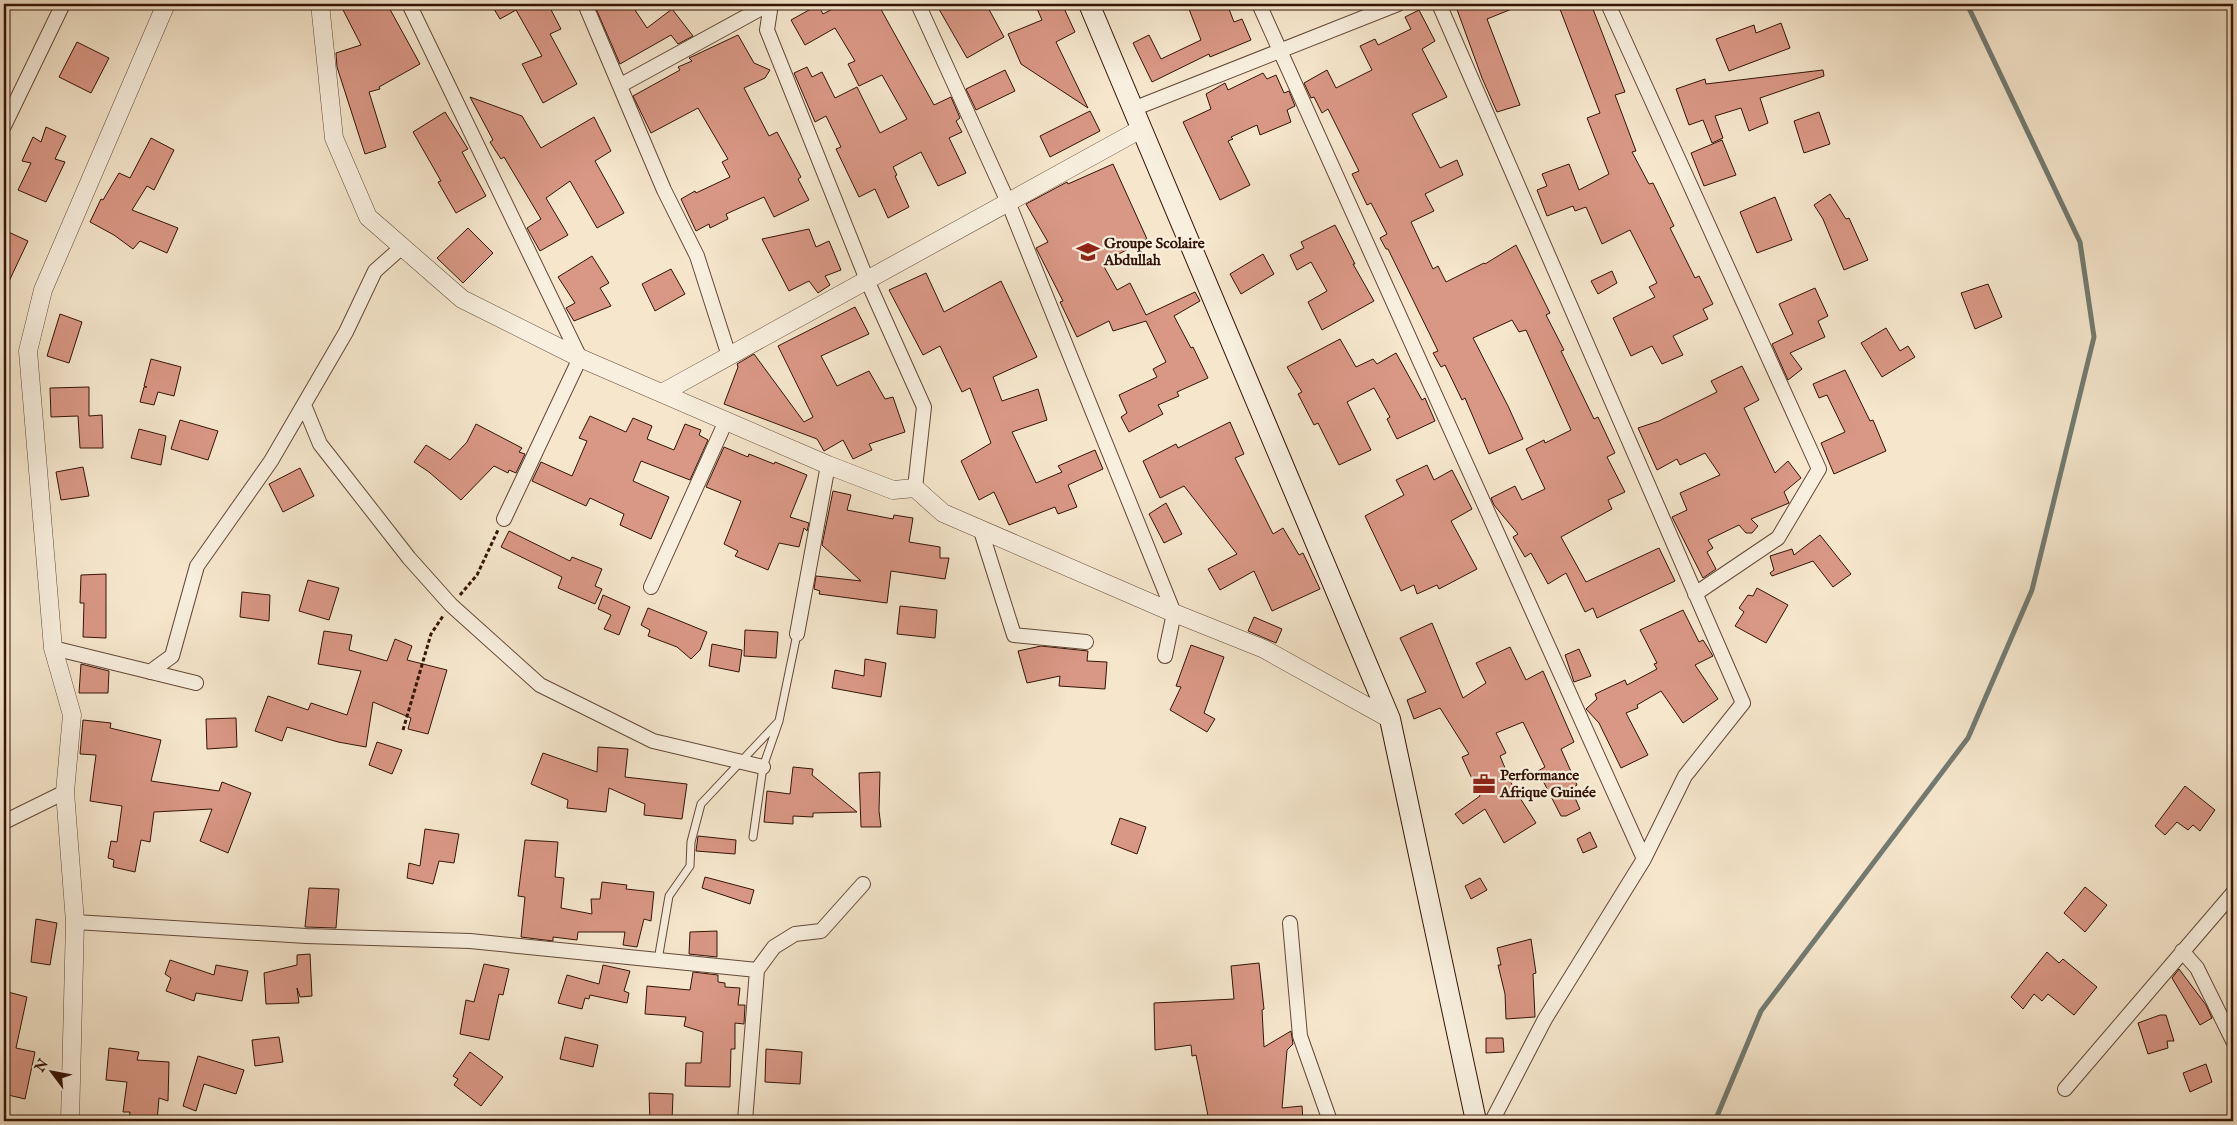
<svg xmlns="http://www.w3.org/2000/svg" width="2237" height="1125" font-family="'IM FELL English',serif">
<style>
.lines{fill:none;stroke-linecap:round;stroke-linejoin:round}
.stream{stroke:#727b71;stroke-width:5}
.building{fill:#d99785;stroke:#341406}
.service-casing{stroke:#644838;stroke-width:9}
.minor-casing{stroke:#644838;stroke-width:16}
.tertiary-casing{stroke:#644838;stroke-width:19}
.secondary-casing{stroke:#341406;stroke-width:22}
.path{stroke:#341406;stroke-width:3;stroke-dasharray:4 2.5;stroke-linecap:butt}
.service{stroke:#f8efde;stroke-width:7}
.minor{stroke:#f8efde;stroke-width:14}
.tertiary{stroke:#f8efde;stroke-width:18}
.secondary{stroke:#f8efde;stroke-width:20}
.labels{text-anchor:middle;dominant-baseline:central;stroke-width:4.5;stroke-linejoin:round;paint-order:stroke}
.poi-label{font-size:15px;font-weight:bold;fill:#341406;stroke:#f8efde;text-anchor:start}
</style>
<rect width="100%" height="100%" fill="#f5e6cc"/>
<filter id="stains"><feTurbulence type="fractalNoise" baseFrequency=".004" numOctaves="4"/><feColorMatrix values="0 0 0 0 .2 0 0 0 0 .09 0 0 0 0 .02 0 0 0 .5 -.17"/></filter>
<radialGradient id="worn" r=".72"><stop offset=".6" stop-color="#630" stop-opacity="0"/><stop offset="1" stop-color="#630" stop-opacity=".3"/></radialGradient>
<g class="lines">
<path class="stream" d="M1715 1121 1761 1011 1968 738 2032 590 2094 337 2080 242 1967 4"/>
</g>
<path class="building" d="M340 4H387L420 64 379 87 380 89 369 92 386 147 365 154 337 67 336 53 361 45Z
M491 4H548L561 29 550 34 577 84 543 103 522 64 542 56 516 10 500 19Z
M594 4H631L647 28 672 9 693 36 678 44 671 35 620 64Z
M842 4H878L934 105 951 97 960 118 956 121 962 132 949 138 966 173 938 186 921 152 893 167 897 175 895 176 909 207 888 218 875 189 859 197 836 149 841 147 826 116 815 122 794 73 807 67 812 77 822 72 835 98 857 87 880 133 907 119 882 75 859 86 848 64 855 61 835 28 805 45 791 20 818 5 823 14Z
M936 4H986L1004 37 967 58Z
M1035 4H1062L1075 32 1056 42 1088 108 1021 64 1008 34 1042 20Z
M1187 4H1227L1234 22 1242 19 1251 40 1210 57 1209 54 1152 82 1133 43 1149 35 1161 59 1201 40Z
M1455 4H1524L1487 19 1520 105 1497 112 1482 78Z
M1558 4H1591L1625 92 1615 95 1636 151 1632 152 1649 184 1653 183 1674 226 1670 228 1695 278 1699 276 1713 304 1703 309 1708 319 1673 336 1683 355 1662 364 1652 346 1631 356 1613 318 1655 297 1649 287 1657 283 1630 230 1602 244 1586 207 1575 211 1573 206 1547 216 1537 190 1547 186 1542 174 1569 164 1579 190 1609 174 1587 118 1600 113Z
M1419 10 1435 41 1422 49 1447 97 1412 114 1440 168 1457 160 1463 175 1425 194 1434 211 1411 222 1433 269 1438 266 1446 282 1484 263 1485 264 1516 245 1550 313 1546 315 1564 350 1561 351 1594 419 1598 417 1615 453 1607 457 1625 492 1608 500 1612 509 1561 537 1586 582 1659 548 1675 581 1597 618 1593 608 1585 612 1566 573 1548 584 1531 553 1525 557 1513 537 1518 534 1494 505 1491 498 1515 486 1522 500 1545 489 1526 449 1544 440 1545 443 1571 430 1526 330 1519 332 1512 320 1473 338 1508 406 1523 439 1489 454 1465 398 1462 400 1445 365 1441 367 1433 353 1438 351 1388 249H1386L1380 238 1387 234 1371 203 1367 205 1352 174 1359 171 1328 109 1322 113 1314 97 1311 98 1304 83 1327 70 1336 88 1372 70 1360 46 1375 39 1378 45 1411 29 1405 17Z
M1781 23 1790 48 1729 71 1716 39 1754 25 1756 33Z
M738 35 754 63 770 70 765 78 744 88 769 136 777 132 801 177 798 179 809 200 774 217 764 197 726 214 728 219 710 228 709 224 696 231 681 199 695 191 696 193 730 177 722 162 728 159 698 108 651 133 633 96 680 70 678 67 692 61 689 58Z
M77 42 109 58 91 93 59 77Z
M1005 70 1015 91 976 110 966 89Z
M1823 70 1824 76 1760 98 1768 123 1749 131 1741 108 1715 116 1723 138 1712 143 1703 120 1689 125 1676 89 1705 79 1706 84Z
M1263 73 1267 79 1276 75 1284 93 1289 91 1295 106 1287 110 1291 122 1260 135 1257 125 1231 137 1233 139 1228 141 1250 185 1220 200 1183 122 1211 109 1206 94 1225 83 1228 90Z
M470 97 522 116 541 148 594 117 611 151 595 161 624 213 597 228 570 181 546 198 568 235 540 251 527 228 541 219 504 157 501 159 490 142 493 140Z
M1090 111 1100 131 1050 157 1040 136Z
M445 112 468 149 462 152 486 196 456 213 438 182 441 181 413 132Z
M1819 112 1830 144 1804 153 1794 121Z
M46 127 66 136 55 159 65 162 46 202 18 190 31 163 22 161 33 137 41 142Z
M151 138 174 150 154 190 147 186 132 210 178 228 167 253 140 241 133 249 114 235 90 222 101 199 103 200 119 173 130 178Z
M1722 140 1736 175 1704 186 1691 153Z
M1113 164 1147 239 1102 263 1117 290 1130 283 1146 315 1195 292 1200 301 1174 316 1191 348 1193 347 1208 378 1177 392 1179 396 1158 405 1163 414 1129 432 1121 417 1127 413 1119 395 1157 377 1153 369 1166 362 1146 321 1113 331 1109 321 1077 337 1060 302 1063 301 1036 248 1048 242 1026 204 1067 182 1068 184Z
M1830 194 1846 219 1849 218 1868 260 1844 270 1823 219 1814 205Z
M1775 197 1792 240 1757 253 1740 212Z
M1335 225 1355 264H1353L1374 301 1322 330 1308 302 1327 291 1311 262 1297 270 1290 255 1304 248 1301 242Z
M468 228 493 253 463 283 437 258Z
M809 229 816 247 829 241 841 270 825 276 830 285 818 293 809 281 789 291 762 239Z
M4 230 28 241 4 292Z
M1263 254 1274 274 1241 294 1230 274Z
M592 256 609 283 600 288 611 306 574 321 566 308 575 303 558 277Z
M671 269 685 294 655 311 642 284Z
M1612 271 1617 283 1598 294 1591 281Z
M926 273 944 312 1001 281 1037 357 993 377 1002 401 1038 389 1047 420 1012 432 1036 483 1062 472 1058 466 1095 450 1103 469 1068 485 1077 507 1058 514 1055 507 1009 525 994 492 979 500 961 461 991 443 970 388 962 392 940 346 923 355 889 290Z
M1988 284 2002 317 1975 329 1961 293Z
M1815 288 1828 316 1818 321 1825 337 1790 353 1802 369 1788 380 1772 344 1793 334 1779 304Z
M855 307 869 334 821 356 837 386 869 371 885 399 893 397 905 432 869 444 872 450 853 459 843 440 824 451 817 439 724 404 738 367 737 364 754 354 804 422 813 417 778 346Z
M60 314 82 322 69 363 47 356Z
M1886 328 1900 351 1908 346 1915 357 1882 377 1861 343Z
M1340 339 1356 367 1373 359 1377 364 1396 353 1422 400 1425 398 1435 421 1397 439 1387 419 1390 417 1374 388 1347 402 1371 450 1339 465 1318 423 1314 425 1298 394 1302 392 1287 367Z
M151 359 181 367 174 396 158 392 154 405 140 402 144 387H147L144 386Z
M1742 366 1759 400 1744 408 1775 473 1788 461 1801 478 1784 492 1789 503 1751 519 1758 526 1752 533H1746L1739 525 1708 540 1713 548 1707 552 1716 569 1703 578 1672 517 1687 510 1680 493 1720 475 1705 453 1680 465 1677 459 1657 470 1638 428 1659 421 1717 392 1711 381Z
M1845 370 1870 421 1873 420 1886 451 1834 474 1821 443 1845 432 1827 395 1819 398 1813 384Z
M89 387V416L102 415 103 448H80L78 416 51 417 50 388Z
M590 416 626 432 633 418 652 426 647 439 674 450 685 424 701 430 699 435 708 440 690 480 641 461 633 481 669 497 651 539 620 525 624 514 590 498 586 506 532 481 541 462 572 476 587 441 579 438Z
M180 420 218 431 208 460 171 449Z
M1230 422 1244 454 1235 458 1273 534 1283 528 1299 555 1303 553 1320 589 1272 611 1254 571 1220 590 1208 569 1237 554 1184 486 1160 498 1143 461 1176 444 1178 448Z
M476 424 522 448 519 452 525 454 516 473 509 470 508 473 494 466 461 500 429 472 414 462 426 445 450 460 467 442Z
M139 429 166 436 161 465 131 458Z
M724 447 748 457 749 454 774 464 775 462 807 475 790 517 809 523 807 531 804 528 799 547 779 543 768 570 735 556 738 551 724 544 741 501 706 487Z
M1427 465 1434 480 1452 470 1472 509 1451 521 1477 569 1439 589 1437 585 1417 594 1414 585 1401 591 1365 516 1404 495 1396 480Z
M83 467 89 496 61 500 56 472Z
M300 468 314 496 283 512 269 484Z
M833 491 851 495 847 510 893 519 894 515 913 518 909 542 940 547V558H949L945 579 891 571 887 603 819 594 820 591 814 589 816 576 861 581 822 545Z
M1166 503 1182 534 1164 543 1149 514Z
M509 531 570 561 572 557 602 569 595 586 602 589 595 604 558 588 562 577 501 547Z
M1820 535 1851 574 1833 587 1813 561 1772 576 1770 573 1774 570 1770 556 1792 549 1794 555Z
M106 574V638L83 637 84 603H80L81 575Z
M308 580 339 588 329 620 299 611Z
M1757 588 1788 605 1766 643 1735 626 1744 612 1739 608 1748 595 1753 596Z
M242 592 270 595 269 621 240 617Z
M603 595 630 607 619 635 604 629 611 615 598 609Z
M900 606 937 610 935 638 897 634Z
M648 608 707 632 700 650 691 659 677 647 648 636 650 630 641 625Z
M1683 610 1699 642 1703 640 1713 656 1695 665 1718 699 1683 723 1661 691 1637 705 1638 708 1626 713 1648 755 1621 768 1599 723 1586 709 1597 699 1595 694 1625 680 1627 685 1657 669 1654 664 1657 663 1640 630Z
M1254 617 1282 629 1276 643 1248 631Z
M1432 623 1463 698 1486 683 1476 663 1510 647 1526 680 1543 671 1574 742 1561 749 1577 785 1571 789 1580 809 1566 816H1561L1538 771 1545 767 1523 722 1496 733 1506 753 1500 756 1513 787 1536 823 1504 843 1485 809 1463 824 1455 814 1480 796 1462 757 1469 754 1440 708 1414 719 1407 700 1426 692 1400 638Z
M745 630 778 632 776 658 744 656Z
M324 631 352 635 349 650 387 661 395 639 412 646 407 660 447 670 428 734 408 729 411 718 373 702 366 747 338 742 287 727 282 741 255 731 268 696 308 710 311 703 347 715 361 671 318 664Z
M712 644 742 650 739 672 709 666Z
M1191 645 1224 657 1204 713 1215 719 1207 732 1170 710 1181 687 1176 686Z
M1041 646 1088 651 1087 661 1107 662 1105 689 1059 686 1060 676 1027 683 1018 651Z
M1579 649 1591 676 1574 682 1565 655Z
M865 659 886 663 881 697 832 688 835 670 864 676Z
M81 664 109 671 108 693H79Z
M236 718 237 747 207 749 206 719Z
M83 720 111 723 110 728 161 740 151 781 219 791 222 782 251 793 228 853 200 841 212 809 154 812 150 842 141 840 135 872 113 867 114 860 108 858 111 841 117 842 122 806 90 801 96 755 80 754Z
M377 742 402 750 392 774 369 765Z
M598 747 628 749 625 777 687 784 682 819 644 815 645 804 609 788 606 812 567 808 568 800 531 784 543 753 597 772Z
M793 767 813 769 812 775 857 812 813 813V817L793 816V824L764 822 767 791 790 794Z
M880 772 879 811 881 827H861L859 773Z
M2185 786 2215 810 2200 831 2193 825 2188 830 2177 822 2165 835 2155 826Z
M1120 818 1146 827 1137 854 1111 844Z
M425 829 459 834 454 863 439 861 433 884 407 878 409 863 420 866Z
M1590 832 1597 847 1583 853 1577 839Z
M698 836 736 840 735 854 696 851Z
M525 840 558 842 555 877 564 878 561 908 592 914 591 899H600L602 882 627 885 626 889 654 892 651 921 644 919 637 947 623 945 625 932H578L577 940 553 937V941L521 937 525 897 518 896Z
M705 877 754 890 750 904 702 888Z
M1480 878 1487 890 1471 899 1465 886Z
M2085 887 2107 905 2085 932 2064 913Z
M309 888 339 889 336 928 305 927Z
M36 919 57 923 50 965 31 962Z
M717 931V957L689 954 690 932Z
M1531 939 1536 973 1533 974 1535 1017 1506 1019 1505 994 1498 965H1501L1497 948Z
M2047 952 2059 963 2063 959 2097 987 2074 1015 2048 994 2042 1001 2034 994 2023 1009 2011 997Z
M310 954 312 996 300 997 297 988 299 1003 266 1004 264 973 297 965V955Z
M170 960 214 975 216 965 248 971 242 1001 196 993 194 1001 166 991 171 978 165 974Z
M1259 963 1264 1009 1262 1010 1264 1047 1291 1031 1293 1044 1287 1050 1282 1108 1302 1106 1303 1121H1209L1196 1055 1192 1056 1191 1045 1155 1050 1154 1003 1234 999 1231 966Z
M484 964 509 969 503 995 499 994 489 1040 460 1034 466 1000 474 1002Z
M603 965 630 971 624 991 629 993 627 1003 590 995 589 999 585 998 582 1009 558 1003 567 975 599 984Z
M2179 969 2206 1005 2212 1018 2200 1025 2172 978Z
M693 972 718 975V982L725 983V987L740 988 738 1005H745L744 1024 735 1023V1049H731L730 1087 685 1086 686 1063H701L703 1032 684 1026 686 1017 645 1014 647 986 690 990Z
M4 991 27 997 16 1048 35 1052 25 1099 4 1094Z
M2160 1015H2166L2174 1041H2167L2168 1048 2148 1054 2138 1023Z
M279 1037 283 1062 255 1066 252 1040Z
M565 1037 598 1045 593 1067 560 1059Z
M1486 1038H1503L1504 1052 1486 1053Z
M109 1048 139 1052 137 1060 169 1062 168 1101 159 1098 157 1121 129 1119 130 1112H123L127 1082 106 1080Z
M766 1049 802 1052 800 1084 765 1082Z
M470 1052 503 1077 481 1106 454 1085 458 1079 453 1076Z
M198 1056 244 1070 236 1094 204 1084 196 1111 183 1106Z
M2206 1064 2212 1082 2190 1092 2183 1073Z
M649 1093 673 1094 672 1121H650Z"/>
<g class="lines">
<defs>
<path id="service" d="M753 837 763 767 779 721 797 634
M658 960 669 896 690 866 691 842 701 804 779 721"/>
<path id="minor" d="M409 4 580 358 504 519
M585 4 664 190 697 256 729 356
M771 4 767 30 867 280 924 407 915 488
M918 4 1008 202 1174 613 1165 656
M1259 4 1644 859
M1439 4 1743 703 1685 776 1644 859 1545 1019 1492 1121
M1608 4 1819 469 1778 538 1695 594
M621 85 769 4
M1133 109 1398 4
M4 126 63 4
M304 405 320 444 409 558 451 605 540 685 653 741 763 767
M981 531 1014 635 1086 642
M651 587 726 421
M797 634 828 465
M53 648 196 683
M150 672 172 656 197 566 271 461 346 332 375 271 402 247
M4 822 65 792
M75 922 306 936 470 941 757 970
M1290 923 1300 1036 1330 1121
M2182 951 2197 968 2233 1041
M2065 1089 2233 893
M745 1121 757 970 774 947 795 934 821 931 863 884"/>
<path id="tertiary" d="M320 4 334 138 368 217 462 299 580 358 828 465 893 490 915 488 943 513 1174 613 1264 649 1390 719
M662 393 1141 129
M70 1121 75 922 65 792 72 715 53 648 28 351 43 290 166 4"/>
<path id="secondary" d="M1089 4 1390 719 1476 1121"/>
</defs>
<use href="#service" class="service-casing"/>
<use href="#minor" class="minor-casing"/>
<use href="#tertiary" class="tertiary-casing"/>
<use href="#secondary" class="secondary-casing"/>
<path class="path" d="M460 595 477 575 498 530
M403 730 431 634 443 616"/>
<use href="#service" class="service"/>
<use href="#minor" class="minor"/>
<use href="#tertiary" class="tertiary"/>
<use href="#secondary" class="secondary"/>
</g>
<defs>
<symbol id="school-bare" viewBox="-9 -9 18 18"><path d="M0-5L7-2L0 1L-7-2ZM-4 1L0 2.5L4 1V4Q0 6-4 4Z" fill="#8f2418" stroke="#f8efde" stroke-width="2.5" paint-order="stroke"/></symbol>
<symbol id="office-bare" viewBox="-9 -9 18 18"><path d="M-6-3h4V-5.5h4V-3h4V5H-6ZM-1-4.5V-3h2v-1.5ZM-6 0V1H6V0Z" fill="#8f2418" stroke="#f8efde" stroke-width="2.5" paint-order="stroke"/></symbol>
</defs>
<g fill-rule="evenodd">
<use href="#school-bare" x="1072" y="236" width="32" height="32"/>
<use href="#office-bare" x="1468" y="768" width="32" height="32"/>
</g>
<g class="labels">
<g class="poi-label">
<text x="1104" y="243">Groupe Scolaire<tspan x="1104" dy="17">Abdullah</tspan></text>
<text x="1500" y="775">Performance<tspan x="1500" dy="17">Afrique Guinée</tspan></text>
</g>
</g>
<rect width="2237" height="1125" fill="none" stroke="#f5e6cc" stroke-width="20"/>
<rect x="5" y="5" width="2227" height="1115" fill="none" stroke="#341406" stroke-width="2.5"/>
<rect x="10" y="10" width="2217" height="1105" fill="none" stroke="#341406"/>
<g transform="translate(52 1072) rotate(302)" stroke="#f8efde" stroke-width="4" paint-order="stroke">
<path d="M0-4L9 19L0 12L-9 19Z" fill="#341406"/>
<text y="-8" font-size="14" font-weight="bold" text-anchor="middle" fill="#341406">N</text>
</g>
<rect width="100%" height="100%" filter="url(#stains)"/>
<rect width="100%" height="100%" fill="url(#worn)"/>
</svg>
